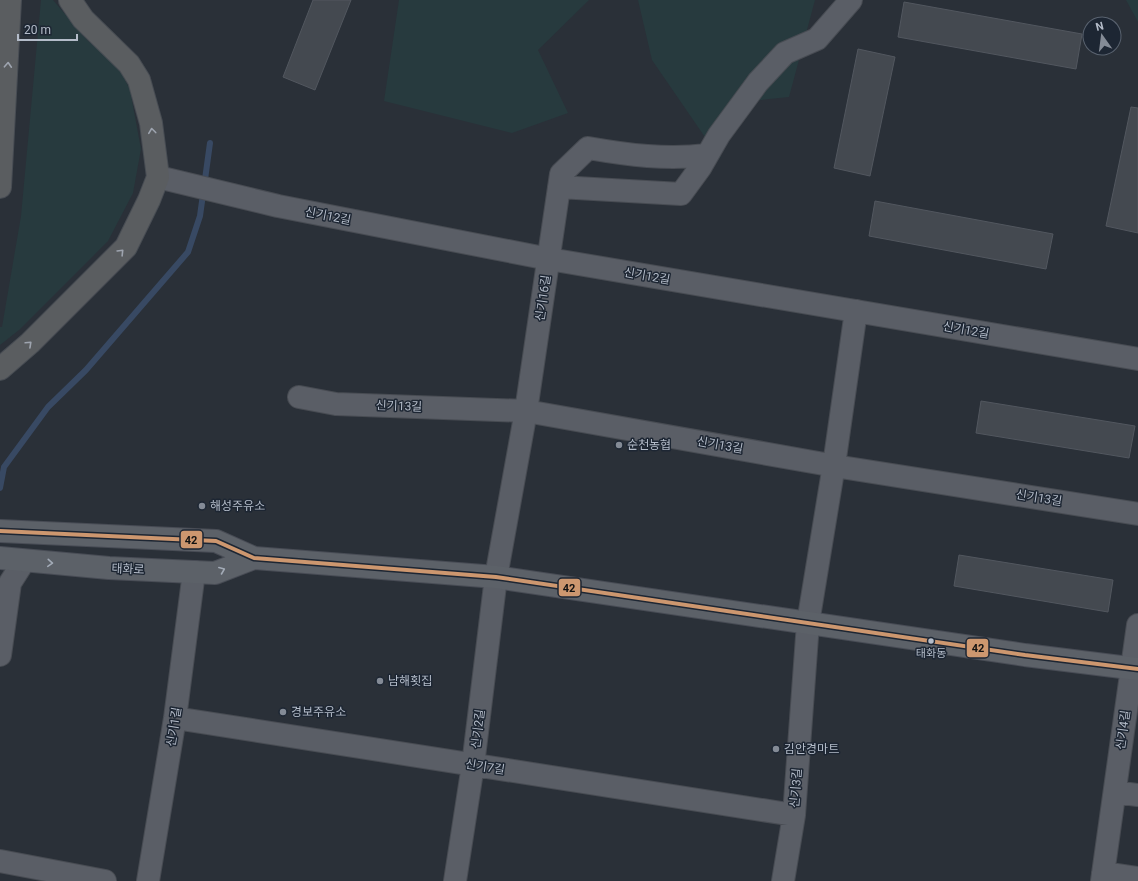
<svg xmlns="http://www.w3.org/2000/svg" width="1138" height="881" font-family="Roboto,'Noto Sans KR',sans-serif">
<style>
.green{fill:#273a3e}
.lines{fill:none;stroke-linecap:round;stroke-linejoin:round}
.stream{stroke:#384963;stroke-width:6}
.building{fill:#444950;stroke:#52575f}
.minor-casing{stroke:#484c53;stroke-width:24}
.major-casing{stroke:#484c55;stroke-width:24}
.highway-casing{stroke:#474c53;stroke-width:24}
.minor{stroke:#5a5e66;stroke-width:22}
.major{stroke:#5c6168;stroke-width:22}
.highway{stroke:#5a5d60;stroke-width:22}
.bus-1-casing{stroke:#1d2633;stroke-width:7}
.bus-1{stroke:#cd976f;stroke-width:4}
.oneway{stroke:#9ea4af}
.oneway2{stroke:#a2aab6}
.poi-dot{fill:#848b96;stroke:#1d2633;stroke-width:1.5}
.bus-dot{fill:#b4bcc9;stroke:#1d2633;stroke-width:1.5}
.labels{text-anchor:middle;dominant-baseline:central;stroke-width:3;stroke-linejoin:round;paint-order:stroke}
.bus-label{font-size:11px;fill:#b4bcc9;stroke:#1d2633}
.street-label{font-size:12px;fill:#b4bcc9;stroke:#1d2633}
.poi-label{font-size:12px;fill:#b4bcc9;stroke:#1d2633;text-anchor:start}
.line-badge{stroke:#1d2633;stroke-width:1.5}
.pale-badge-label{font-size:11px;text-anchor:middle;font-weight:bold;fill:#111}
</style>
<rect width="100%" height="100%" fill="#2a3038"/>
<path class="green" d="M41 0H53L88 41 117 63 130 90 141 149 133 193 108 241 19 330 0 345V327H2L21 216Z
M399 0H589L538 50 568 113 512 133 384 101Z
M638 0H815L789 97 732 103 720 159 652 60Z
M1126 0H1138V22Z"/>
<g class="lines">
<path class="stream" d="M0 488 4 467 48 407 86 370 188 252 200 216 210 143"/>
</g>
<path class="building" d="M313 0H351L315 90 283 77Z
M904 2 1082 34 1076 69 898 37Z
M858 49 895 57 870 176 834 168Z
M1131 107 1138 108V233L1106 226Z
M875 201 1053 234 1046 269 869 236Z
M981 401 1135 426 1129 458 976 433Z
M959 555 1113 580 1108 612 954 586Z"/>
<g class="lines">
<defs>
<path id="minor" d="M158 177 278 206 549 259 1138 359
M559 187 681 194 700 168 719 135 758 82 785 53 817 39 851 0
M299 397 336 404 526 411 841 467 1138 514
M0 655 10 583 24 561
M175 718 794 815
M1115 792 1138 795
M0 861 105 881
M1103 873 1138 878
M148 881 175 718 194 572
M455 881 473 765 496 577 526 411 561 174 588 148C628 155 667 160 707 155
M783 881 794 815 808 623 834 465 856 311
M1102 881 1138 625"/>
<path id="major" d="M0 531 216 541 254 558 496 577 1025 655 1138 669
M0 558 109 568 215 573 254 558"/>
<path id="highway" d="M0 187 10 0
M0 369 30 343 126 247 149 200 158 177 151 123 139 80 129 64 83 19 70 0"/>
</defs>
<use href="#minor" class="minor-casing"/>
<use href="#major" class="major-casing"/>
<use href="#highway" class="highway-casing"/>
<use href="#minor" class="minor"/>
<use href="#major" class="major"/>
<use href="#highway" class="highway"/>
<defs>
<path id="bus-1" d="M0 531 216 541 254 558 496 577 1025 655 1138 669"/>
</defs>
<use href="#bus-1" class="bus-1-casing"/>
<use href="#bus-1" class="bus-1"/>
</g>
<defs><path id="oneway-chevron" d="M-2-3.5L2.5 0L-2 3.5" fill="none" stroke-width="1.6" stroke-linecap="round" stroke-linejoin="round"/></defs>
<g class="oneway">
<use href="#oneway-chevron" transform="translate(8 65) rotate(-87)"/>
<use href="#oneway-chevron" transform="translate(152 131) rotate(-97)"/>
<use href="#oneway-chevron" transform="translate(121 252) rotate(-46)"/>
<use href="#oneway-chevron" transform="translate(29 344) rotate(-43)"/>
</g>
<g class="oneway2">
<use href="#oneway-chevron" transform="translate(50 563) rotate(4)"/>
<use href="#oneway-chevron" transform="translate(222 570) rotate(-22)"/>
</g>
<g class="poi-dot">
<circle cx="619" cy="445" r="4"/>
<circle cx="202" cy="506" r="4"/>
<circle cx="380" cy="681" r="4"/>
<circle cx="283" cy="712" r="4"/>
<circle cx="776" cy="749" r="4"/>
</g>
<circle class="bus-dot" cx="931" cy="641" r="3.5"/>
<g class="labels">
<g class="bus-label">
<text x="931" y="653">태화동</text>
</g>
<g class="street-label">
<text transform="translate(328 216) rotate(11)">신기12길</text>
<text transform="translate(647 276) rotate(10)">신기12길</text>
<text transform="translate(543 298) rotate(-82)">신기16길</text>
<text transform="translate(966 330) rotate(10)">신기12길</text>
<text transform="translate(399 406) rotate(2)">신기13길</text>
<text transform="translate(720 445) rotate(10)">신기13길</text>
<text transform="translate(1039 498) rotate(9)">신기13길</text>
<text transform="translate(128 569) rotate(3)">태화로</text>
<text transform="translate(174 727) rotate(-81)">신기1길</text>
<text transform="translate(478 729) rotate(-83)">신기2길</text>
<text transform="translate(1123 730) rotate(-82)">신기4길</text>
<text transform="translate(485 767) rotate(9)">신기7길</text>
<text transform="translate(796 788) rotate(-86)">신기3길</text>
</g>
<g class="poi-label">
<text x="627" y="445">순천농협</text>
<text x="210" y="506">해성주유소</text>
<text x="388" y="681">남해횟집</text>
<text x="291" y="712">경보주유소</text>
<text x="784" y="749">김안경마트</text>
</g>
</g>
<g class="line-badge">
<rect x="180" y="530" width="23" height="19" rx="4" fill="#cd976f"/>
<rect x="558" y="578" width="23" height="19" rx="4" fill="#cd976f"/>
<rect x="966" y="638" width="23" height="20" rx="4" fill="#cd976f"/>
</g>
<g class="pale-badge-label">
<text x="191" y="544">42</text>
<text x="569" y="592">42</text>
<text x="978" y="652">42</text>
</g>
<g transform="translate(1102 36) rotate(346)"><circle r="19" fill="#1d2633" stroke="#59626f"/>
<path d="M0-3L7 15L0 10L-7 15Z" fill="#848b96"/>
<text y="-6" font-size="11" font-weight="bold" text-anchor="middle" fill="#b4bcc9">N</text>
</g>
<path d="M18 34v6h59v-6" fill="none" stroke="#b4bcc9" stroke-width="2"/>
<text x="24" y="34" font-size="12" fill="#b4bcc9" stroke="#1d2633" stroke-width="3" paint-order="stroke">20 m</text>
</svg>
